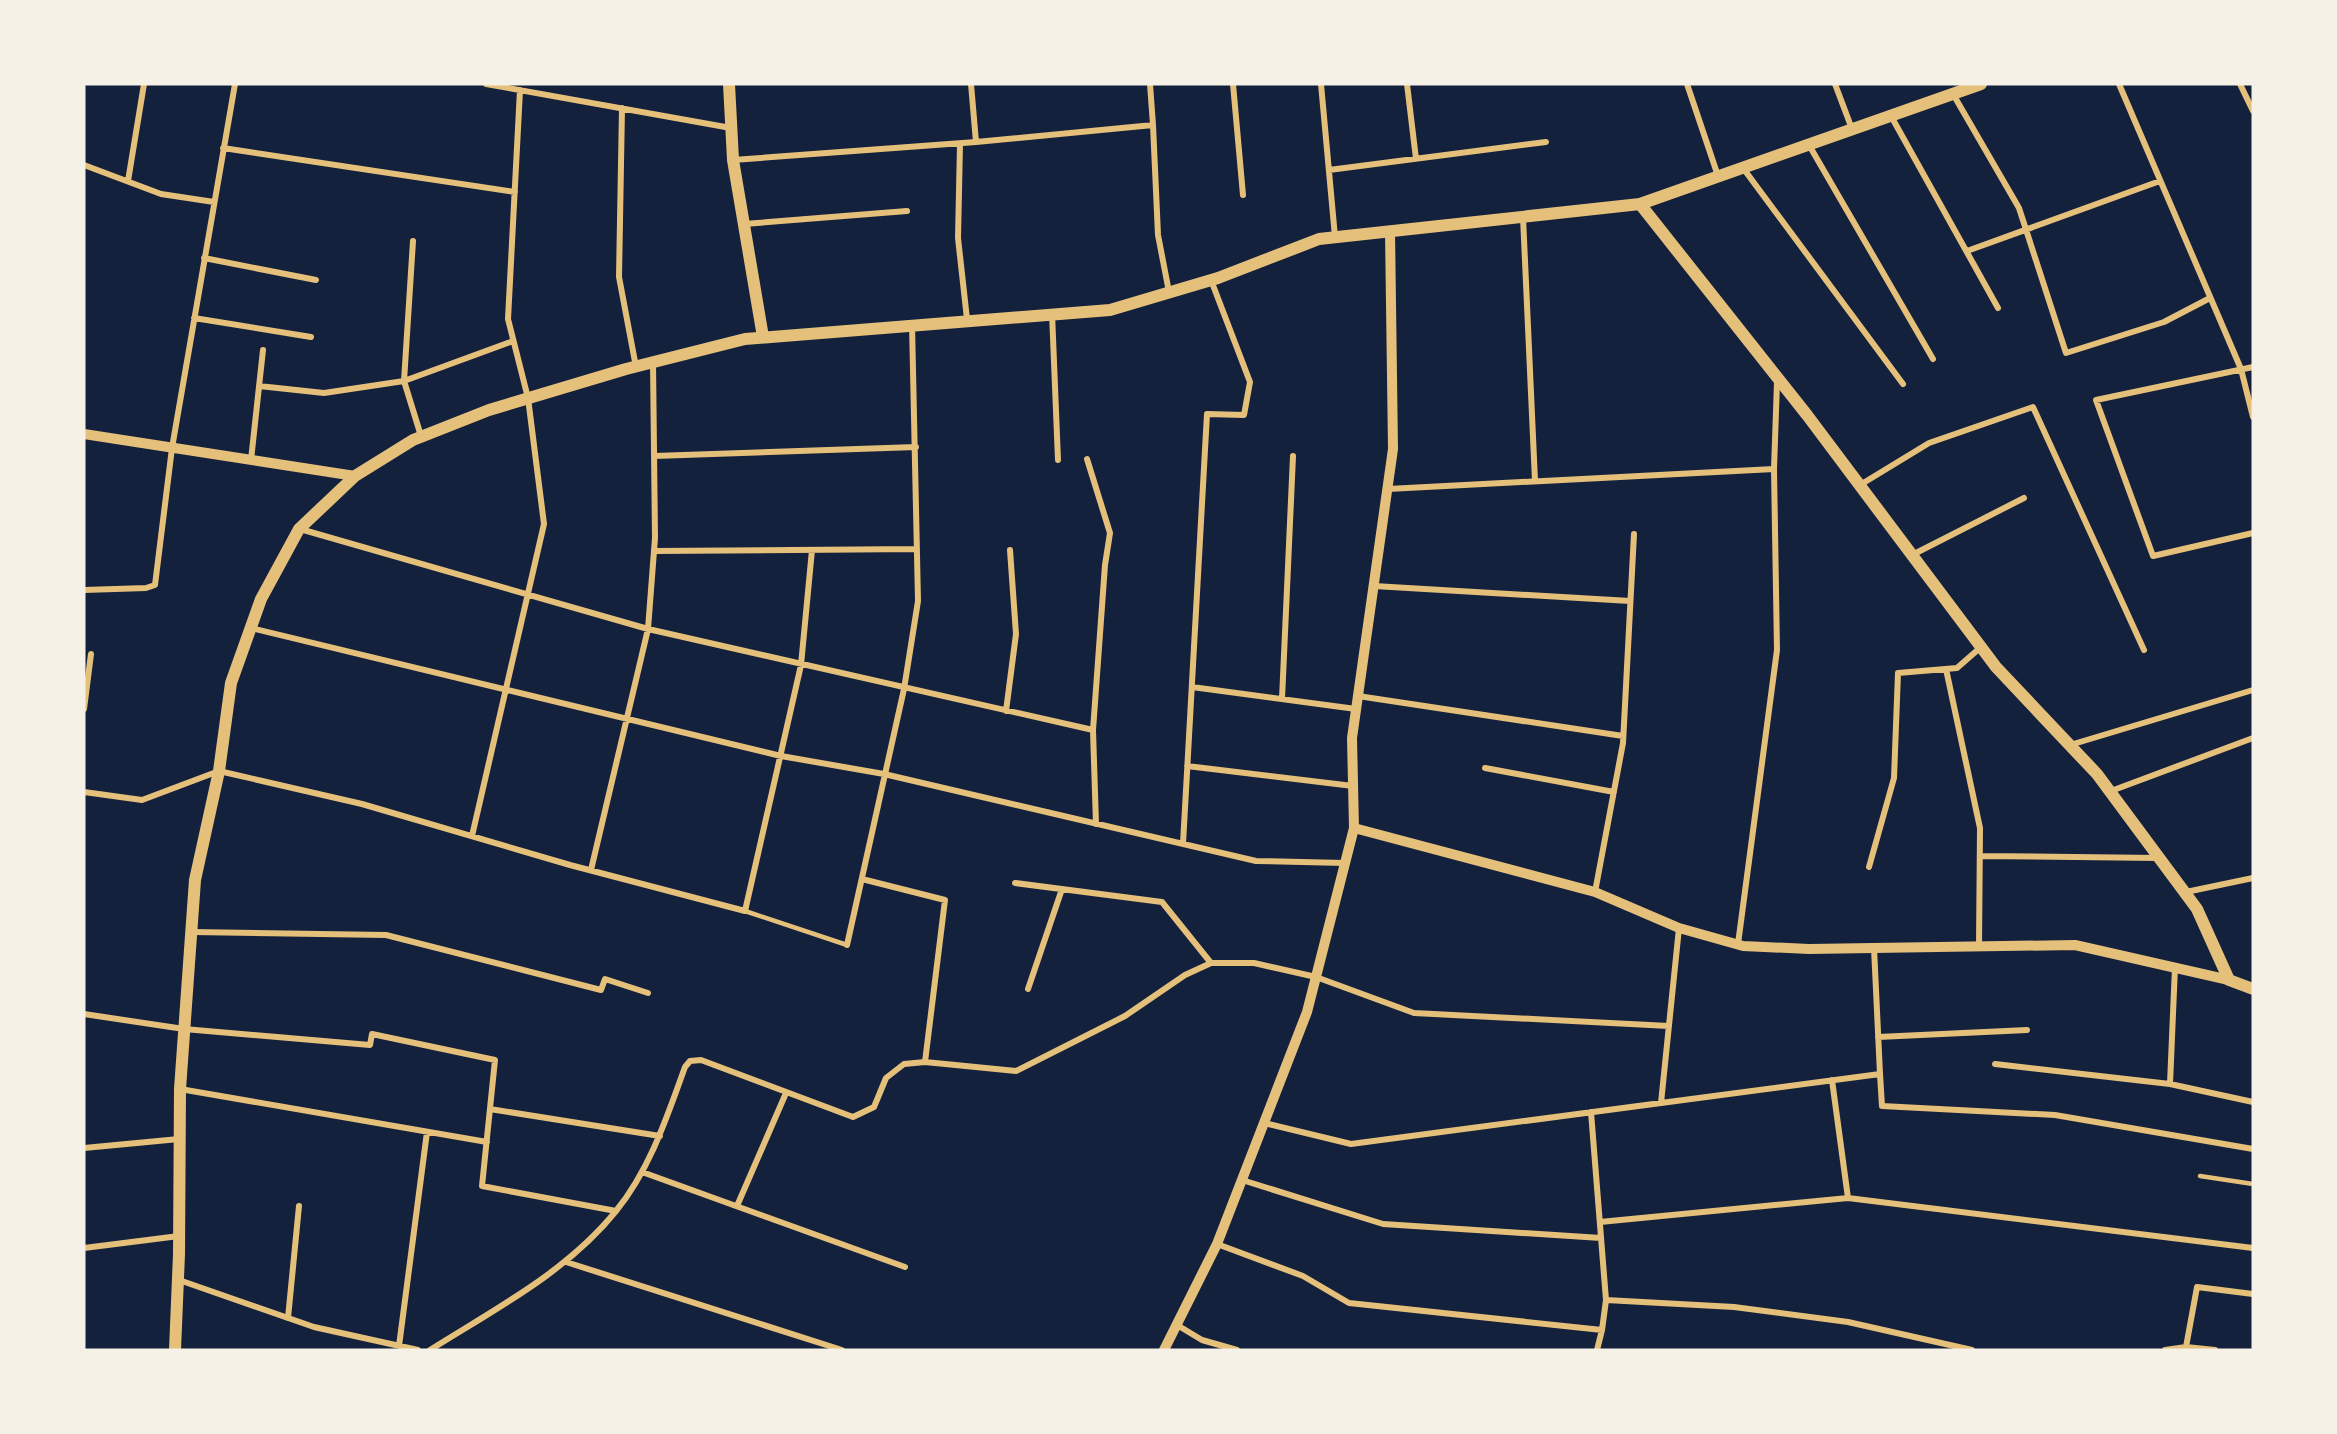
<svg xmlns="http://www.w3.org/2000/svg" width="2337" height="1434" font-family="Raleway,sans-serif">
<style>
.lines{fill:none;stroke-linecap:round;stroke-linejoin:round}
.service{stroke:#e5c07b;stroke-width:4.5}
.minor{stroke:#e5c07b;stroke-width:6}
.tertiary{stroke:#e5c07b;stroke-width:10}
.secondary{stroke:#e5c07b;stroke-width:12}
</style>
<rect width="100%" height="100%" fill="#14213d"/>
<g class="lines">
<path class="service" d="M745 911 847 945
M2200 1176 2253 1184"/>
<path class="minor" d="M486 84 731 128
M1233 84 1243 195
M1321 84 1335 237
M1407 84 1416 159
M1687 84 1718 176
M1835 84 1852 129
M2119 84 2241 369 2253 417
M2240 84 2253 111
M1953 94 2019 208 2066 353 2164 322 2210 298
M622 108 619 277 636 367
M1891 116 1998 308
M1153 125 1158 235 1169 292
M976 142 1153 125 1150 84
M960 144 958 238 967 319
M1809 145 1933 359
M223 148 515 192
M733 160 976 142 971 84
M84 165 161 194 214 202
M1743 168 1903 384
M1329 170 1546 142
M128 181 144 84
M1523 217 1535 481
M744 224 907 211
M413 241 404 381 421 436
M1967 251 2160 181
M204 258 316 280
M1052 313 1058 460
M194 318 311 337
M2253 367 2096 400 2153 556 2253 533
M259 386 324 393 404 381 513 341
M654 456 916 447
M1087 459 1110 533 1105 565 1093 730
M251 460 263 350
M1860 485 1929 443 2033 407 2144 650
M1388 489 1774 469
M300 529 648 629 1093 730 1096 824
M654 551 917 549
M1912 555 2024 498
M1374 586 1630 601
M84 590 146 588 155 585 172 448 235 84
M251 628 781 756 884 774 1256 861 1345 863
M1946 669 1980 828 1979 946
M1192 687 1356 709
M1358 696 1623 736
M1282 699 1293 456
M84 709 91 654
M1006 711 1016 634 1010 550
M2070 745 2253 690
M1187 766 1353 786
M1485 768 1614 792
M2111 791 2253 738
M84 792 142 800 219 771 362 804 570 865 745 911 801 665 812 550
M472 836 544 524 528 398 508 319 520 90
M1183 844 1207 414 1244 415 1250 382 1211 280
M1980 856 2159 858
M1869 867 1894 778 1898 673 1957 668 1981 647
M591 870 648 629 655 538 653 362
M862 879 945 900 925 1062
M1015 883 1162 902 1211 963
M1595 892 1623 743 1634 534
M2186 892 2253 878
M192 932 386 935 601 990 605 979 648 993
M1738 944 1777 650 1774 469 1777 382
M847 945 904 689 918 601 912 324
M1028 989 1062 889
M84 1014 184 1029 370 1045 372 1034 495 1060 482 1186 616 1211
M1878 1037 2027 1030
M1995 1064 2170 1084 2175 967
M1880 1074 1882 1106 2055 1115 2253 1149
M1832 1080 1848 1198
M2170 1084 2253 1102
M180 1089 487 1142
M1661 1103 1679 928
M490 1109 660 1136
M1591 1112 1606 1300
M1264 1123 1351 1144 1880 1074 1874 948
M84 1148 179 1139
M642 1172 905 1267
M1242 1180 1383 1224 1601 1238
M737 1206 786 1093
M1600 1222 1848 1198 2253 1248
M1217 1244 1303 1276 1349 1303 1602 1330 1606 1300 1734 1307 1848 1322 1972 1350
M84 1248 179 1236
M566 1262 842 1350
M179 1280 314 1327 418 1350
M288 1318 299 1206
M1177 1325 1202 1340 1237 1350
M399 1346 427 1132
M2186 1347 2197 1287 2253 1294
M430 1350C495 1309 567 1272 616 1211 650 1169 667 1117 685 1067L690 1061 701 1060 853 1117 874 1107 886 1078 904 1064 925 1062 1016 1071 1125 1016 1185 975 1211 963H1254L1316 977 1414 1013 1669 1026
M1597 1350 1602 1330
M2165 1350 2186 1347 2215 1350"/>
<path class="tertiary" d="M84 434 355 476
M1354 828 1595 892 1679 928 1743 946 1809 949 2075 945 2229 980
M1164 1350 1217 1244 1307 1012 1354 828 1352 738 1393 449 1390 231"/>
<path class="secondary" d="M729 84 733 160 763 337
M1640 204 1807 415 1996 667 2097 774 2197 909 2229 980 2253 989
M175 1350 179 1254 180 1089 195 880 219 771 231 683 261 599 299 529 355 476 413 440 489 410 626 369 745 339 1110 310 1218 278 1319 239 1640 204 1981 84"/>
</g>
<rect width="2337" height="1434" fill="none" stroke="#f6f1e7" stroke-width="171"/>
</svg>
